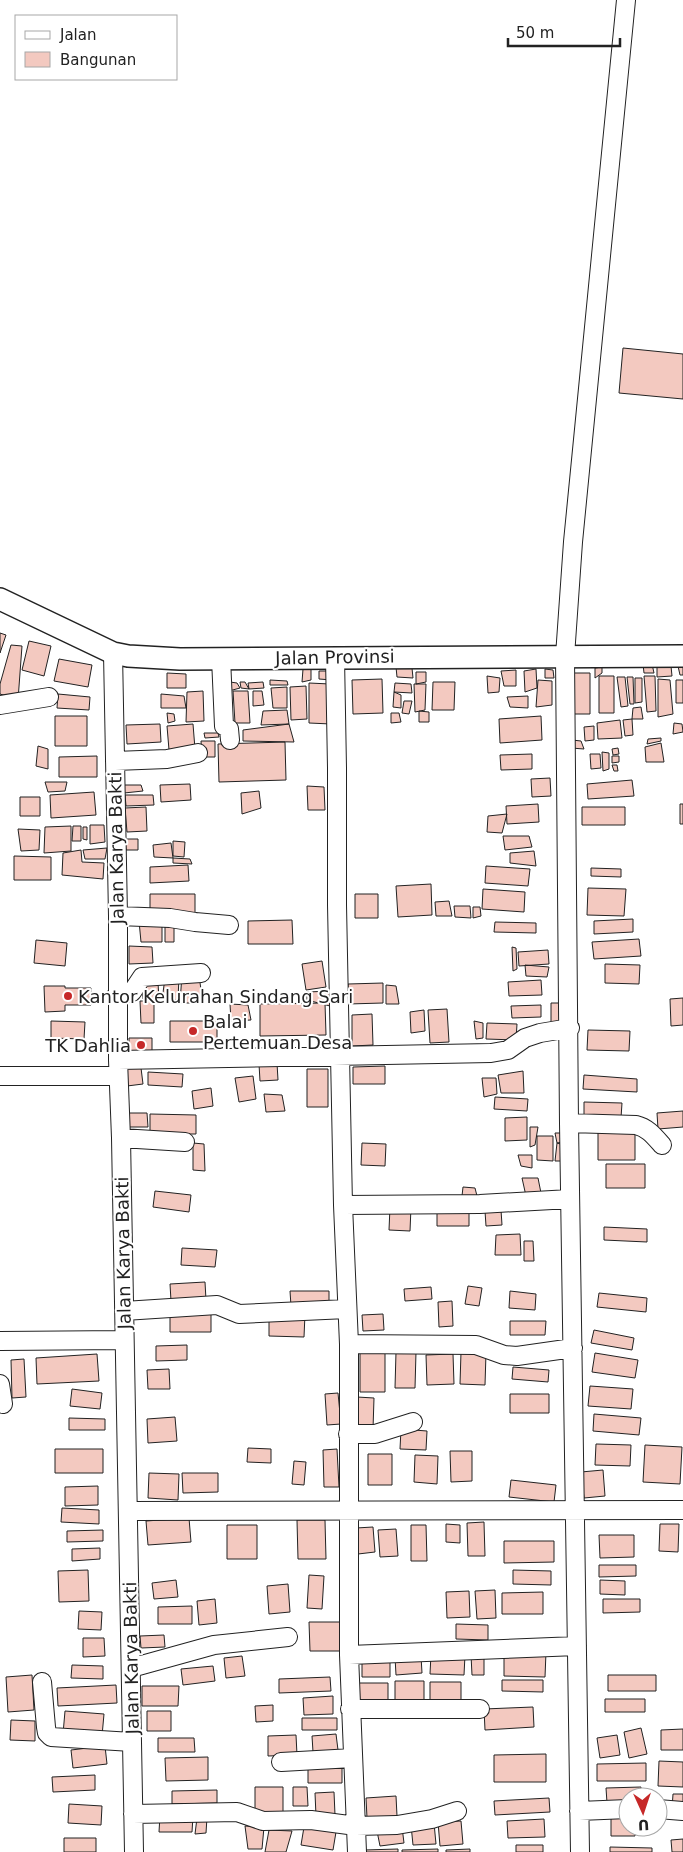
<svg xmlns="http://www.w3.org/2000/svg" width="683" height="1852" font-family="'DejaVu Sans',sans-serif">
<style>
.building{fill:#f3c9c0;stroke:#222}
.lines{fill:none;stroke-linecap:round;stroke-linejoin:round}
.minor-casing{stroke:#222;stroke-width:20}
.major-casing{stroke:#222;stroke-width:24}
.minor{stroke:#fff;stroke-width:18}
.major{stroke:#fff;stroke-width:21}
.poi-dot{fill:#c62828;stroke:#fff;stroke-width:2}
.labels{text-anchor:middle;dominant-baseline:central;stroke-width:4;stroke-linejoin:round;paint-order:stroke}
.street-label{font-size:18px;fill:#222;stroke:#fff}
.poi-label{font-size:18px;fill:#222;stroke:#fff;text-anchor:start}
</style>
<rect width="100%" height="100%" fill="#fff"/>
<path class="building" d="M623 348 683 354V399L619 393Z
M0 633 6 635 0 653Z
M29 641 51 646 44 676 22 670Z
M11 645 22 646 18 700 0 694V684Z
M59 659 92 665 88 687 54 681Z
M643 664H652L654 673H644Z
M683 665V675H680L678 666Z
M671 666 672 676 657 677V667Z
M396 667 412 668 413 678 397 677Z
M602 667V673L595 678V668Z
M311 668V680L302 682 303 669Z
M536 669 537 688 525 692 524 671Z
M545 669 553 670 554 678H545Z
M516 670V686H504L501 671Z
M319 671H331L332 680 319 679Z
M416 672H426V682L416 684Z
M167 673 186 674V688H167Z
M571 673H590V714H571Z
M487 676 500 678 499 692 488 693Z
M599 676H614V713H599Z
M644 676H655L656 711 647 712Z
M617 677H625L628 706 621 707Z
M627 677H633L634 704H630Z
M635 678H642V702L635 703Z
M382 679 383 713 353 714 352 680Z
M658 679 670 680 673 714 658 717Z
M270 680 287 681 288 685H270Z
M538 680 552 681V705L536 707Z
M676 680H683V703H676Z
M230 682 237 683 240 688 229 691Z
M240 682H245L249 689 241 688Z
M263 682 264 688 249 689 248 683Z
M433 682H455L454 710H432Z
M309 683 330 684 331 724 309 723Z
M395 683 411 684 412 693 394 692Z
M414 684H426L425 710 415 712Z
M306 686 307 719 291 720 290 687Z
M287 687V708H273L271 688Z
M203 691 204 721 186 722 187 692Z
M233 691H248L250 723H235Z
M253 691H262L264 705 253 706Z
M394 692 401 695V708L393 707Z
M58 694 90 697 89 710 57 708Z
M161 694 184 696 186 708H161Z
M528 696V708L510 707 507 697Z
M404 701H412L409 714 402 713Z
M641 707 643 719H632L633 708Z
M287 710 289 724 261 725 263 711Z
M419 711 429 712V722H419Z
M167 713 174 714 175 721 168 723Z
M391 713H399L401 722 391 723Z
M55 716H87V746H55Z
M541 716 542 740 500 743 499 719Z
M632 719 633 735 625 736 623 720Z
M620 720 622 738 598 739 597 723Z
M674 723 682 724 683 732 673 734Z
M160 724 161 742 127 744 126 725Z
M193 724 195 749 169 750 167 726Z
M289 724 294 742 243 741V730Z
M594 726V740L585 741 584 727Z
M204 733H218L219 737 205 738Z
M661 738V741L647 744 648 739Z
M572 740 581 741 584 749 571 748Z
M201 741H215V757H202Z
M285 742 286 780 219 782 218 744Z
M661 743 664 762H646L645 747Z
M38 746 48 749V769L36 766Z
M618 748 619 754 613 755 612 749Z
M602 752 609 753V769L603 771Z
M532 754V769L501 770 500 755Z
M590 754H600L601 768 591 769Z
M97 756V777H59V757Z
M612 756H619V762L612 763Z
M612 765H617L618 771H614Z
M550 778 551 796 532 797 531 779Z
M632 780 634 796 588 799 587 784Z
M45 782H67L65 791 48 792Z
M190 784 191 800 161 802 160 785Z
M122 785H141L143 791 124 793Z
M307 786 324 787 325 810H308Z
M259 791 261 808 242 814 241 793Z
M94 792 96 815 51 818 50 795Z
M125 795H153L154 805 126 806Z
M20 797H40V816H20Z
M538 804 539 822 507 824 506 806Z
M680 804H683V824H680Z
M146 807 147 831 127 832 125 808Z
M582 807H625V825H582Z
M507 814 502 833 487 832 488 816Z
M90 825H104L105 842 90 844Z
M71 826V851L44 853 45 827Z
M73 826H81V841H72Z
M83 827H87V840L83 839Z
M18 829 40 830 39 850 21 851Z
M503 836H529L532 847 505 850Z
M125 839H138V850H126Z
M173 841 185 842 184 857 173 856Z
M171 843 173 858 154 857 153 845Z
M107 848 105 859H85L83 850Z
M81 850 82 862 104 863 103 879 62 875 63 853Z
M534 851 536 866 510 863V853Z
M14 856 51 857V880H14Z
M173 858 190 859 192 864 173 863Z
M188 865 189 881 150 883V867Z
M486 866 530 869 528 886 485 883Z
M591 868 621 869V877L591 876Z
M431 884 432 915 398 917 396 886Z
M588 888 626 889 624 916 587 915Z
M483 889 525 892 524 912 482 909Z
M150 894H195V916L150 915Z
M355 894H378V918H355Z
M449 901 452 916H436L435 902Z
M454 906H470L471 918 455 917Z
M473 907H480L481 916 473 918Z
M633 919V932L594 934V921Z
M292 920 293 944H248V921Z
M139 921 162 922V942H141Z
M174 921V942H165V922Z
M495 922 536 923V933L494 932Z
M639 939 641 956 594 959 592 942Z
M36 940 67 943 65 966 34 963Z
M129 946 152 947 153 963 129 964Z
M512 947 516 948 517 969 513 971Z
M548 950 549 964 519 966 518 952Z
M322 961 326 987 306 990 302 964Z
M605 964 640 965 639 984 605 983Z
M525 965 549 967 547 977 526 976Z
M182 974 199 976 203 1003H180Z
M179 976 178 1000H162L165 978Z
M541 980 542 995 509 996 508 982Z
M141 981 158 983 159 999H143Z
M383 983V1003L348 1004V984Z
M386 985 396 986 399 1004H386Z
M44 986H65V988H91V1005H65V1011L45 1012Z
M331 991 330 1006 307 1000V992Z
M683 998V1025L671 1026 670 999Z
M140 1001H154V1023H141Z
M325 1003 326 1035 260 1036V1004Z
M551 1003H562V1023H551Z
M230 1004 248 1005 251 1020 231 1021Z
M541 1005V1017L512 1018 511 1006Z
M447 1009 449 1042 430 1043 428 1010Z
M424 1010 425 1031 411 1033 410 1012Z
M372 1014 373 1045 352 1046V1015Z
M51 1021 85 1022 84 1039 51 1038Z
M170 1021H217V1042H170Z
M474 1021 483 1023V1038L476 1039Z
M487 1023 517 1024 516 1040 486 1039Z
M588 1030 630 1031 629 1051 587 1050Z
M129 1038H152V1052H129Z
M277 1063 278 1080 260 1081 259 1064Z
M385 1066V1084H353V1067Z
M124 1067 141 1068 143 1084 127 1086Z
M307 1069H328V1107H307Z
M523 1071 524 1093H501L498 1075Z
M148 1072 183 1074 182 1087 148 1085Z
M584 1075 637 1079V1092L583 1089Z
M253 1076 256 1099 239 1102 235 1078Z
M482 1078H496L497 1094 484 1097Z
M211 1088 213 1106 194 1109 192 1091Z
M264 1094 282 1095 285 1111 266 1112Z
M495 1097 528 1099 527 1111 494 1109Z
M584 1102 622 1103 621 1118 584 1117Z
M683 1111V1127L658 1129 657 1113Z
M127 1113H147L148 1127H128Z
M150 1114 196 1115V1134H150Z
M527 1117V1140L505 1141V1118Z
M530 1127H538L535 1145 530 1147Z
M635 1131V1160H598V1132Z
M555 1133H562L563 1142 557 1143Z
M537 1136H553V1161L537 1160Z
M193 1143 204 1144 205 1171 193 1170Z
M362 1143 386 1144 385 1166 361 1165Z
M557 1143 564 1145V1161H555Z
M518 1155H532V1168L521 1166Z
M606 1164H645V1188H606Z
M522 1178H538L541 1193 526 1196Z
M463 1187 475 1188 477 1196H462Z
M155 1191 191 1195 189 1212 153 1207Z
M390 1207H411L410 1231 389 1230Z
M437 1209H469V1226H437Z
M501 1210 502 1225 486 1226 485 1211Z
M604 1227 647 1229V1242L604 1240Z
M520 1234 521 1255H495L496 1235Z
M524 1241H533L534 1261H524Z
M182 1248 217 1250 215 1267 181 1265Z
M205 1282 206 1300 171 1301 170 1284Z
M468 1286 482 1288 479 1306 465 1304Z
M431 1287 432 1299 405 1301 404 1289Z
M290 1291H329V1306H291Z
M510 1291 536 1294 535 1310 509 1308Z
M599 1293 647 1298 646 1312 597 1307Z
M452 1301 453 1326 439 1327 438 1302Z
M211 1312V1332H170V1313Z
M269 1313 305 1314 304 1337 269 1336Z
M383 1314 384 1330 363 1331 362 1315Z
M510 1321H546L545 1335H510Z
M594 1330 634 1338 632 1350 591 1343Z
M187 1345V1360L156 1361V1346Z
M360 1350H385V1392H360Z
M396 1352H416L415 1388H395Z
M461 1352 486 1353 485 1385 460 1384Z
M595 1353 638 1360 635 1378 592 1372Z
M97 1354 99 1381 37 1384 36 1358Z
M453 1354 454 1384 427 1385 426 1355Z
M24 1359 26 1397 12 1398 11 1360Z
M513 1367 549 1370 548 1382 512 1379Z
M169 1369 170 1389H148L147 1370Z
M590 1386 633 1389 631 1409 588 1406Z
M72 1389 102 1393 100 1409 70 1406Z
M338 1393 341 1424 327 1425 325 1394Z
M510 1394H549V1413H510Z
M357 1397 374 1398 373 1429 356 1428Z
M594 1414 641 1418 639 1435 593 1431Z
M175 1417 177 1441 148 1443 147 1419Z
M69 1418 105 1419V1430H69Z
M401 1429 427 1431 426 1450 400 1449Z
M596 1444 631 1445 630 1466 595 1465Z
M645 1445 682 1447 680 1484 643 1482Z
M248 1448 271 1449V1463L247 1462Z
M55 1449H103V1473H55Z
M337 1449 339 1487H324L323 1450Z
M450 1451H472V1481L451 1482Z
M368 1454H392V1485H368Z
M415 1455 438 1456 437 1484 414 1482Z
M294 1461 306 1462 304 1485 292 1484Z
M603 1470 605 1496 584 1498 581 1472Z
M149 1473 179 1474 178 1500 148 1498Z
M182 1473H218V1492L183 1493Z
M511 1480 556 1485 554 1502 509 1497Z
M98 1486V1505L65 1506V1487Z
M62 1508 99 1510V1524L61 1522Z
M189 1518 191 1542 148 1545 146 1521Z
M297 1520H325L326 1559H298Z
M484 1522 485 1556H468L467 1523Z
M446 1524 460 1525V1543L446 1542Z
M660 1524H679L678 1552 659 1551Z
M227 1525H257V1559H227Z
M411 1525H426L427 1561H411Z
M373 1527 375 1552 358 1554 356 1528Z
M396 1529 398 1556 380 1557 378 1530Z
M103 1530V1541L67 1542V1531Z
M599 1535H634V1557L600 1558Z
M504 1541H554V1562L504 1563Z
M100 1548V1559L72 1561V1549Z
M599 1565H636V1576L599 1577Z
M88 1570 89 1601 59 1602 58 1571Z
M513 1570 551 1571V1585L513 1584Z
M309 1575 324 1576 322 1609 307 1608Z
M176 1580 178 1597 154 1599 152 1583Z
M600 1580 625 1581V1595L600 1594Z
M288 1584 290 1612 269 1614 267 1586Z
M495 1590 496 1618 477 1619 475 1591Z
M469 1591 470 1617 447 1618 446 1592Z
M543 1592V1614H502V1593Z
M215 1599 217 1623 199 1625 197 1601Z
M603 1599H640V1612L603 1613Z
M192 1606V1624H158V1607Z
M79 1611 102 1612 101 1630 78 1629Z
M309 1622H341V1651H310Z
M456 1624 488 1625V1640L456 1639Z
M164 1635 165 1647 141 1648 140 1636Z
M83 1638H104L105 1656 83 1657Z
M504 1651 546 1652 545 1677 504 1676Z
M431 1654 465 1655 464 1675 430 1674Z
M471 1655H484V1675H472Z
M242 1656 245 1676 226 1678 224 1658Z
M421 1656 422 1673 396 1675 395 1657Z
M362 1658H390V1677H362Z
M72 1665 103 1666V1679L71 1678Z
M213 1666 215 1681 183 1685 181 1669Z
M32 1675 34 1710 8 1712 6 1677Z
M608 1675H656V1691H608Z
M330 1677 331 1691 279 1693V1679Z
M502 1680H543V1692L502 1691Z
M395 1681H424V1700H395Z
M430 1682H461V1704L430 1703Z
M358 1683H388V1702H358Z
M116 1685 117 1703 58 1706 57 1688Z
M142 1686H179L178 1706H142Z
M333 1696V1714L304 1715 303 1698Z
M605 1699H645V1712H605Z
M273 1705V1721L256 1722 255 1706Z
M533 1707 534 1727 485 1730 484 1709Z
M65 1711 104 1714 102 1736 63 1734Z
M147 1711H171V1731H147Z
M302 1718H337V1730H302Z
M11 1720 35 1721V1741L10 1740Z
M641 1728 647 1754 629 1758 624 1732Z
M683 1729V1750H661V1730Z
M336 1734 338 1750 313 1752 312 1736Z
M296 1735 297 1755 268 1756V1736Z
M617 1735 620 1755 600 1758 597 1738Z
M158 1738H194L195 1752H158Z
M105 1746 107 1764 73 1768 71 1750Z
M546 1754V1782H494V1755Z
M208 1757V1780L166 1781 165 1758Z
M659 1761 683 1762V1787L658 1786Z
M308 1762H342V1783H308Z
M646 1763V1781H597V1764Z
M95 1775V1790L53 1792 52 1777Z
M255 1787H283V1812H255Z
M293 1787H307L308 1806H293Z
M641 1787V1797H628V1803H607L606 1788Z
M217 1790V1803L172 1804V1791Z
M334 1792 335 1815 316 1816 315 1793Z
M673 1794H683V1810L672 1809Z
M396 1796 397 1816 367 1818 366 1798Z
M549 1798 550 1812 495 1815 494 1801Z
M69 1804 102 1806 101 1825 68 1823Z
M611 1813H628V1827H635V1836H611Z
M160 1815 193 1816 192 1832H159Z
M207 1817 206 1833 195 1834 197 1818Z
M544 1819 545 1837 508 1838 507 1821Z
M305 1821 337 1826 333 1850 301 1845Z
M461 1821 463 1844 440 1846 438 1822Z
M434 1823 436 1844 413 1845 411 1825Z
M245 1826 264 1827 262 1849H248Z
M402 1827 404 1843 380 1846 377 1831Z
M269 1830 292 1831 286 1852H265Z
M64 1838H96V1852H64Z
M683 1839V1852H672L671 1840Z
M516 1845H543V1852H516Z
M610 1847 652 1848V1852H610Z
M398 1849V1852H364V1850Z
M438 1849V1852H402V1850Z
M470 1849V1852H446V1850Z"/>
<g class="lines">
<defs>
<path id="minor" d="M113 653 118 916V1060L121 1138 134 1852
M335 657 337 768V905L343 1205 349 1344V1655L357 1852
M221 658 224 726 229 729 230 740
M0 705 49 697
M115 761 167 759 198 753
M118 916 170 918 195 922 229 925
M117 994 132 992 142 977 201 973
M118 1060 491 1053 508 1050 525 1038 540 1033 570 1028
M0 1076H118
M569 1123 636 1125C648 1128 654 1136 662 1145
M121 1138 185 1142
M343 1205 480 1204 570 1199
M124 1311 217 1305 239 1314 347 1309
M0 1341 124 1340
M349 1344 476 1345 504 1355 517 1356 573 1348
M0 1384 3 1404
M348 1434H375L413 1422
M128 1511 683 1510
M349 1655 577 1646
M131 1668 214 1645 288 1637
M42 1682 46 1727 47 1733 51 1737 132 1742
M350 1709H480
M281 1762 353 1758
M658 1809 683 1811
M579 1811 628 1809
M133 1814 237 1812 263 1821 311 1820 356 1826 397 1825 432 1819 457 1811
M580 1852 569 1123 565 656 573 542 626 0"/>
<path id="major" d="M0 599 113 653 128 656 180 659 683 656"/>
</defs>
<use href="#minor" class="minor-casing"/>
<use href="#major" class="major-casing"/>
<use href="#minor" class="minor"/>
<use href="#major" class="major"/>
</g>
<g class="poi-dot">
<circle cx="68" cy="996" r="5"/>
<circle cx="193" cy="1031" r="5"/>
<circle cx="141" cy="1045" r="5"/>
</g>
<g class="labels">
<g class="street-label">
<text transform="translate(335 657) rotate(-1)">Jalan Provinsi</text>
<text transform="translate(116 848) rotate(-91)">Jalan Karya Bakti</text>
<text transform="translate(123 1253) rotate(-91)">Jalan Karya Bakti</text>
<text transform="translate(131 1658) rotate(-91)">Jalan Karya Bakti</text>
</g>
<g class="poi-label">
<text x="78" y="996">Kantor Kelurahan Sindang Sari</text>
<text x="203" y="1021">Balai<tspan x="203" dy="21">Pertemuan Desa</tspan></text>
<text x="131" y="1045" text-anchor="end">TK Dahlia</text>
</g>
</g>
<rect x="15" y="15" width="162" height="65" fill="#ffffff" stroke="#a7a7a7"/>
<rect x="25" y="31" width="25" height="8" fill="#ffffff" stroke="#a7a7a7"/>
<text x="60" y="40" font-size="15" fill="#222222">Jalan</text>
<rect x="25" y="52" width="25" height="15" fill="#f3c9c0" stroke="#a7a7a7"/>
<text x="60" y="65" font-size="15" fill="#222222">Bangunan</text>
<g transform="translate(643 1812) rotate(177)"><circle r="24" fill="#ffffff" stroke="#a7a7a7"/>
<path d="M0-4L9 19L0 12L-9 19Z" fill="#c62828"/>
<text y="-8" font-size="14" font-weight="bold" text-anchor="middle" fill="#222222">U</text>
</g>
<path d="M508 38v8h112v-8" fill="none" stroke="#222222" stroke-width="2.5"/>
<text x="516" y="38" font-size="15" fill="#222222" stroke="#ffffff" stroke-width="4" paint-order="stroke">50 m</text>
</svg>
